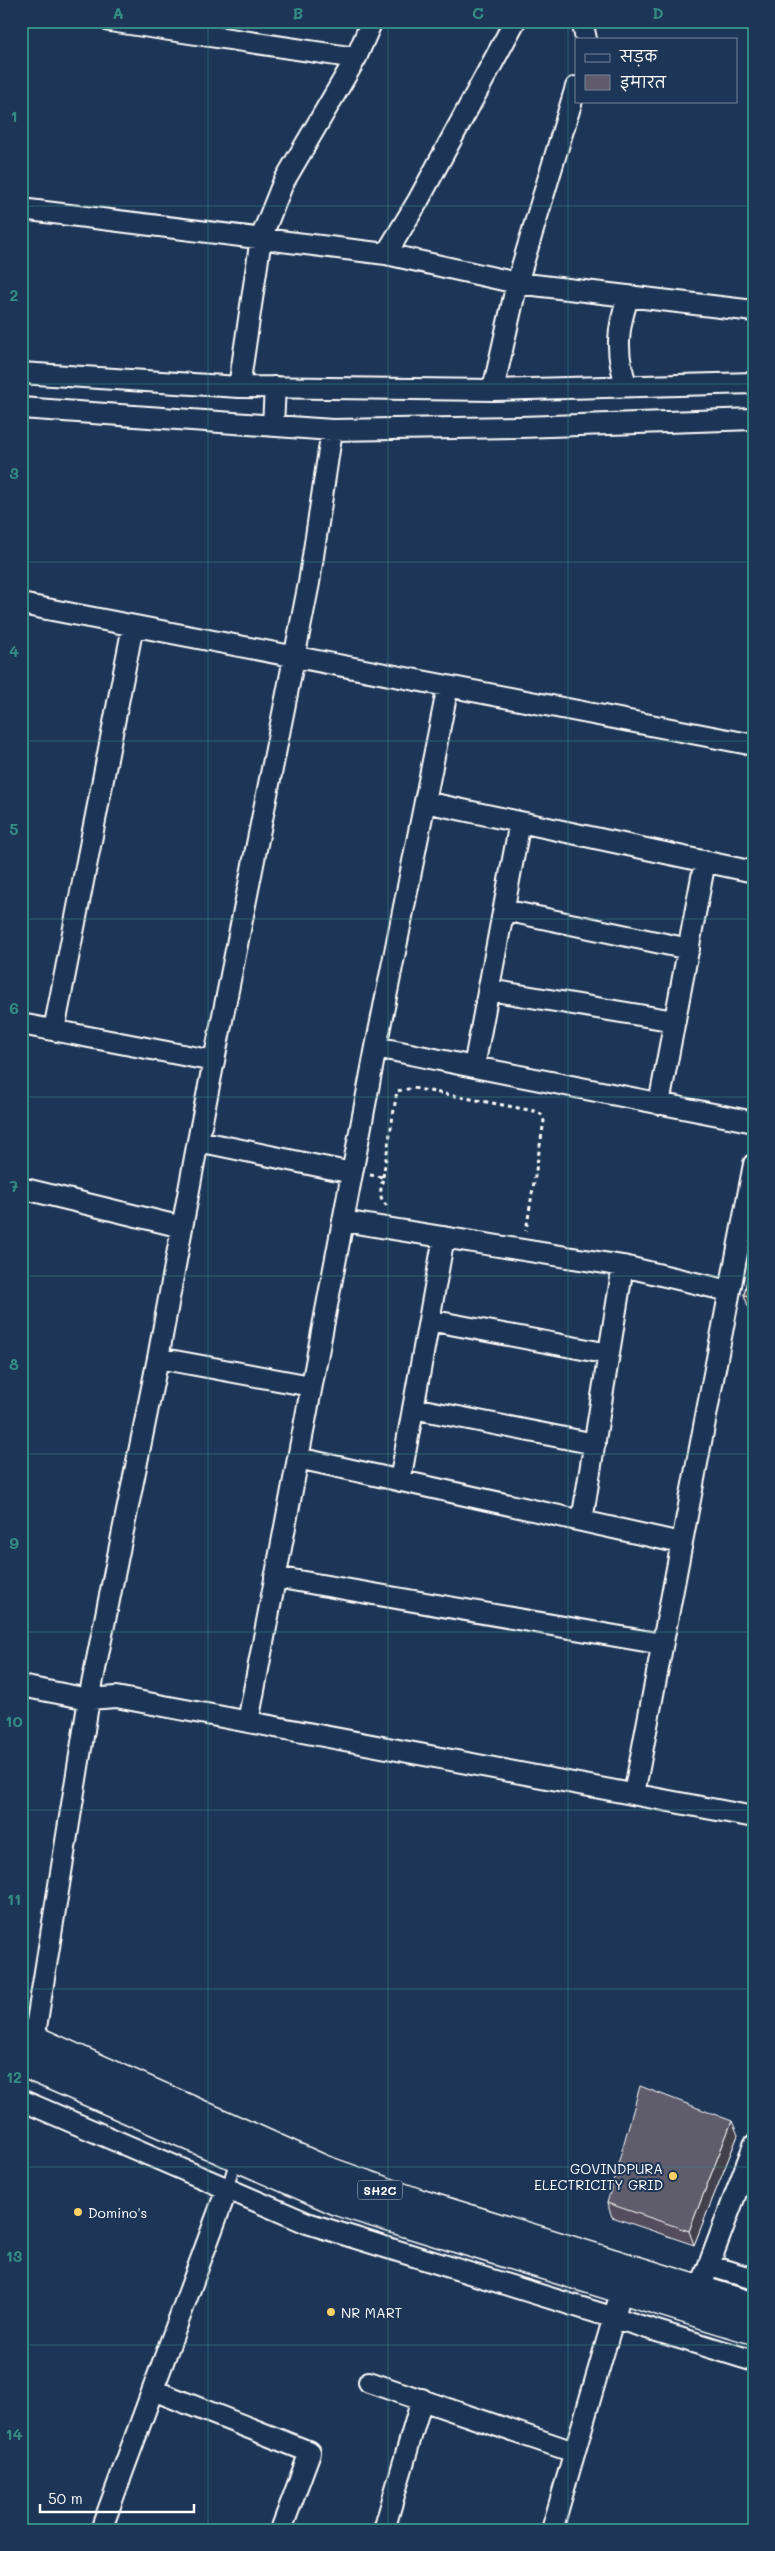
<svg xmlns="http://www.w3.org/2000/svg" width="775" height="2551" font-family="Mali,'Playpen Sans Deva',sans-serif">
<style>
.lines{fill:none;stroke-linecap:round;stroke-linejoin:round}
.service-casing{stroke:#fff;stroke-width:14}
.minor-casing{stroke:#fff;stroke-width:24}
.primary-casing{stroke:#fff;stroke-width:31}
.path{stroke:#fff;stroke-width:3;stroke-dasharray:4 4;stroke-linecap:butt}
.service{stroke:#1d3557;stroke-width:10}
.minor{stroke:#1d3557;stroke-width:20}
.primary{stroke:#1d3557;stroke-width:28}
.wall{fill:#524e5d;stroke:#fff}
.shaded-wall{fill:#42404c;stroke:#fff}
.building{fill:#5f5b6c;stroke:#fff}
.grid{fill:none;stroke:#338b84;stroke-width:1;stroke-opacity:0.55}
.poi-dot{fill:#ffd166;stroke:#1d3557;stroke-width:2}
.labels{text-anchor:middle;dominant-baseline:central;stroke-width:4;stroke-linejoin:round;paint-order:stroke}
.shield{fill:#1d3557;stroke:#bbc2cd;stroke-width:1}
.shield-label{font-size:12px;font-weight:bold;fill:#fff}
.poi-label{font-size:14px;fill:#fff;stroke:#1d3557;text-anchor:start}
.neatline{fill:none;stroke:#338b84;stroke-width:2}
.grid-label{font-size:16px;text-anchor:middle;font-weight:bold;fill:#338b84}
</style>
<rect width="100%" height="100%" fill="#1d3557"/>
<filter id="ink" filterUnits="userSpaceOnUse"><feTurbulence type="fractalNoise" baseFrequency=".02" numOctaves="2"/><feDisplacementMap in="SourceGraphic" scale="10" xChannelSelector="R" yChannelSelector="G"/><feConvolveMatrix kernelMatrix="1 2 1 2 8 2 1 2 1" color-interpolation-filters="sRGB"/></filter>
<g filter="url(#ink)">
<g class="lines">
<defs>
<path id="service" d="M227 2189 236 2159"/>
<path id="minor" d="M110 21 356 58
M582 21 586 39
M21 209 386 254 517 283 754 311
M386 254 418 201 515 21
M21 373 239 387 493 390 754 383
M627 386C615 355 617 327 629 296
M239 387 261 238 283 183 356 58 372 21
M493 390 517 283 576 87
M21 408 332 430 521 427 754 419
M273 425 275 387
M21 604 754 745
M425 802 520 822
M504 910 689 949
M489 990 675 1021
M21 1024 214 1061
M54 1030 133 626
M376 1047 474 1067 520 822 754 872
M474 1067 754 1122
M659 1104 705 861
M198 1141 352 1173
M21 1188 182 1227
M343 1221 623 1266
M429 1320 609 1354
M158 1358 311 1386
M413 1408 595 1444
M298 1458 681 1543
M400 1481 444 1237
M582 1521 623 1266 729 1291
M275 1577 662 1644
M21 1686 89 1699 116 1697 754 1817
M248 1722 376 1047 448 686
M634 1794 754 1164
M34 2040 89 1699 158 1358 198 1141 309 583 332 430
M21 2100 307 2223 754 2361
M710 2266 754 2279
M695 2302 754 2145
M369 2382 574 2452
M153 2390 310 2452 281 2530
M101 2530 227 2189
M384 2530 422 2399
M552 2530 622 2289"/>
<path id="primary" d="M21 2034 322 2169 418 2203 754 2307
M21 2062 340 2202 754 2330"/>
</defs>
<use href="#service" class="service-casing"/>
<use href="#minor" class="minor-casing"/>
<use href="#primary" class="primary-casing"/>
<path class="path" d="M370 1175 383 1177C381 1189 377 1200 389 1207
M383 1177 397 1091 413 1088 534 1111 541 1114 544 1121 526 1231"/>
<use href="#service" class="service"/>
<use href="#minor" class="minor"/>
<use href="#primary" class="primary"/>
</g>
<path class="wall" d="M754 1245V1310L749 1309 744 1295Z
M738 2135 694 2245 612 2217 607 2203Z"/>
<path class="shaded-wall" d="M732 2121 738 2135 694 2245 689 2231Z"/>
<path class="building" d="M754 1245V1297L744 1295Z
M640 2086 732 2121 689 2231 607 2203Z"/>
</g>
<path class="grid" d="M208 21V2530M388 21V2530M568 21V2530M21 206H754M21 384H754M21 562H754M21 741H754M21 919H754M21 1097H754M21 1276H754M21 1454H754M21 1632H754M21 1810H754M21 1989H754M21 2167H754M21 2345H754"/>
<g class="poi-dot">
<circle cx="673" cy="2176" r="5"/>
<circle cx="78" cy="2212" r="5"/>
<circle cx="331" cy="2312" r="5"/>
</g>
<g class="labels">
<rect class="shield" x="357.5" y="2180.5" width="45" height="19" rx="4"/>
<g class="shield-label">
<text x="380" y="2190">SH2C</text>
</g>
<g class="poi-label">
<text x="663" y="2168" text-anchor="end">GOVINDPURA<tspan x="663" dy="16">ELECTRICITY GRID</tspan></text>
<text x="88" y="2212">Domino's</text>
<text x="341" y="2312">NR MART</text>
</g>
</g>
<rect width="775" height="2551" fill="none" stroke="#1d3557" stroke-width="55"/>
<rect x="575" y="38" width="162" height="65" fill="#1d3557" stroke="#77869a"/>
<rect x="585" y="54" width="25" height="8" fill="#1d3557" stroke="#77869a"/>
<text x="620" y="62" font-size="15" fill="#ffffff">सड़क</text>
<rect x="585" y="75" width="25" height="15" fill="#5f5b6c" stroke="#77869a"/>
<text x="620" y="88" font-size="15" fill="#ffffff">इमारत</text>
<path d="M40 2504v8h154v-8" fill="none" stroke="#ffffff" stroke-width="2.5"/>
<text x="48" y="2504" font-size="15" fill="#ffffff" stroke="#1d3557" stroke-width="4" paint-order="stroke">50 m</text>
<rect x="28" y="28" width="720" height="2496" class="neatline"/>
<g class="grid-label">
<text x="118" y="19">A</text>
<text x="298" y="19">B</text>
<text x="478" y="19">C</text>
<text x="658" y="19">D</text>
<text x="14" y="122">1</text>
<text x="14" y="301">2</text>
<text x="14" y="479">3</text>
<text x="14" y="657">4</text>
<text x="14" y="835">5</text>
<text x="14" y="1014">6</text>
<text x="14" y="1192">7</text>
<text x="14" y="1370">8</text>
<text x="14" y="1549">9</text>
<text x="14" y="1727">10</text>
<text x="14" y="1905">11</text>
<text x="14" y="2083">12</text>
<text x="14" y="2262">13</text>
<text x="14" y="2440">14</text>
</g>
</svg>
